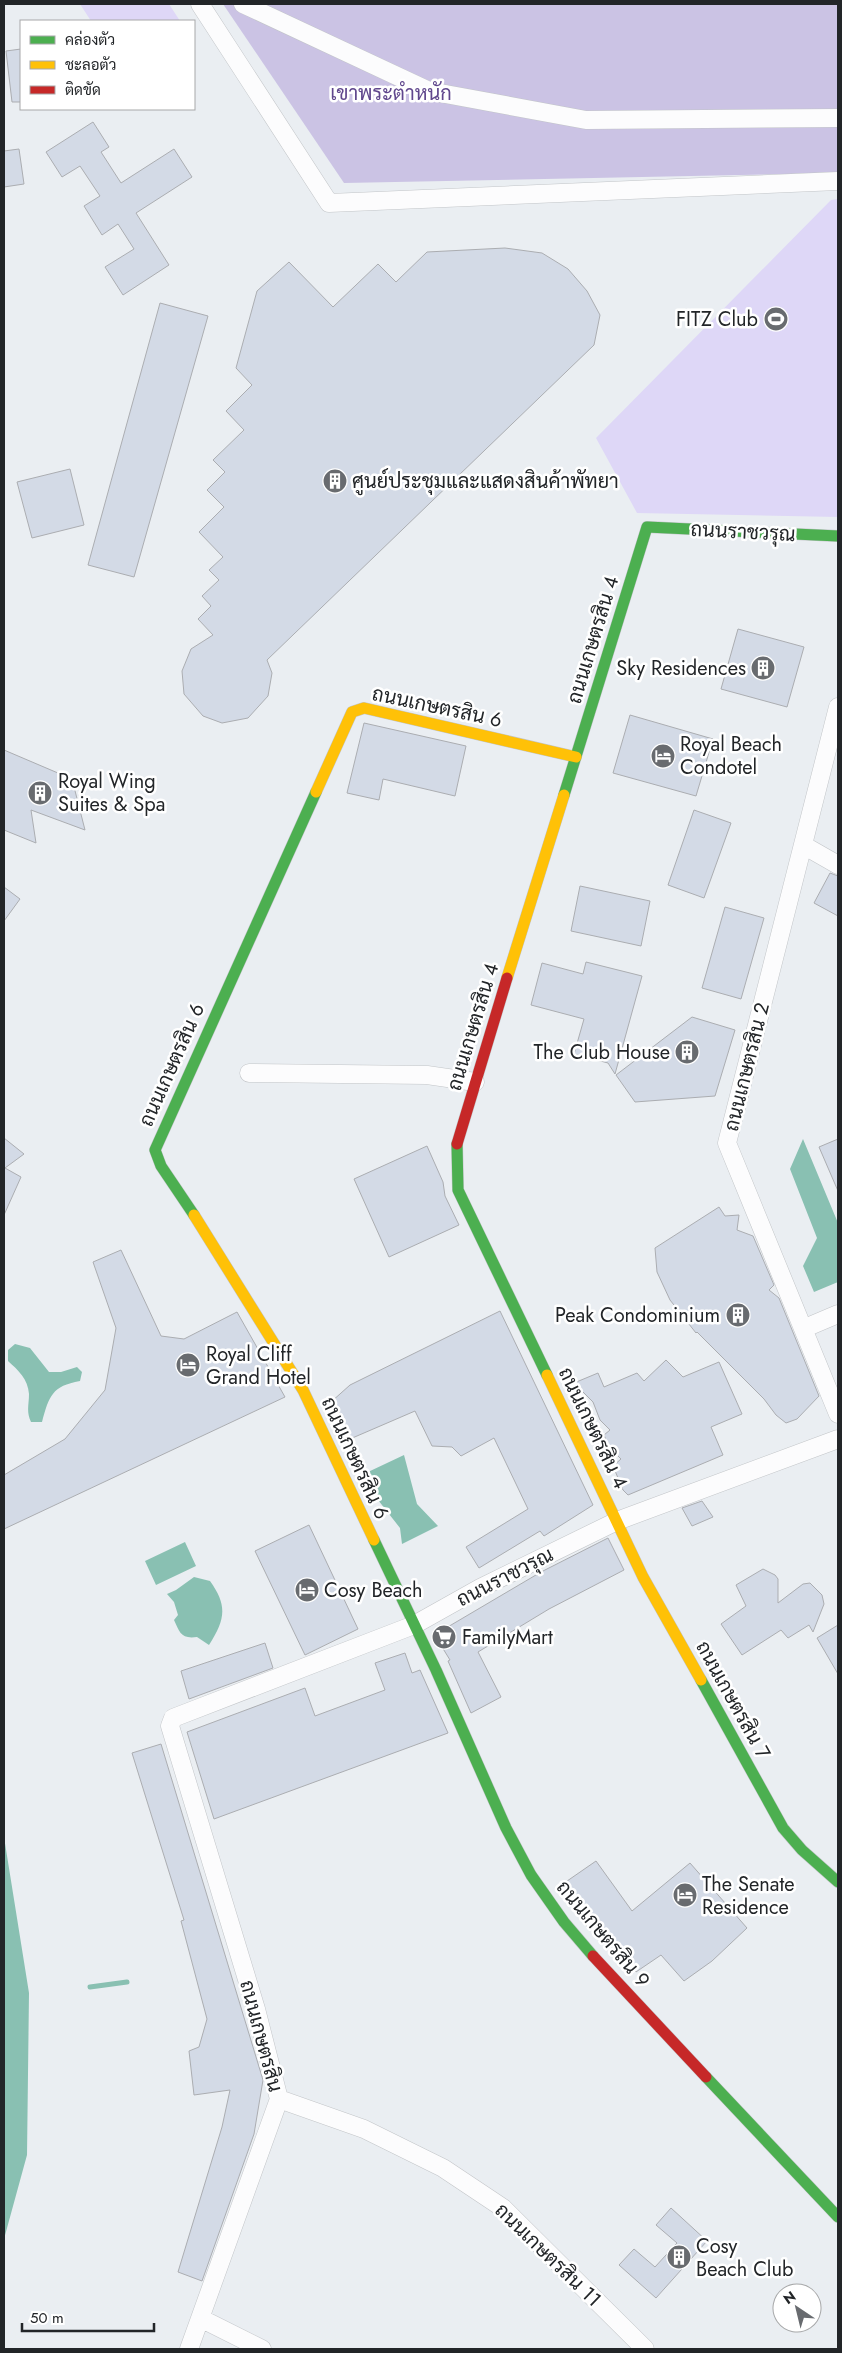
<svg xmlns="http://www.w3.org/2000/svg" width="842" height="2353" font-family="Jost,Sarabun,sans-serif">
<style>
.green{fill:#ded7f7}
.forest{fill:#cbc3e4}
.water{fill:#89c0b2}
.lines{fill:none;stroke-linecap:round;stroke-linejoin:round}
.stream{stroke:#89c0b2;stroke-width:5}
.building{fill:#d3dae6;stroke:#abadb1}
.street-casing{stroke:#c2c5c8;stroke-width:19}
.fast-casing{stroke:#c2c5c8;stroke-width:12}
.slow-casing{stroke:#c2c5c8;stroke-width:12}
.jam-casing{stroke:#c2c5c8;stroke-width:12}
.street{stroke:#fcfcfd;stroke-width:18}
.fast{stroke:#4caf50;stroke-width:11}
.slow{stroke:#ffc107;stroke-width:11}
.jam{stroke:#c62828;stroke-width:11}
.labels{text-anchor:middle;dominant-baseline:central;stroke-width:5;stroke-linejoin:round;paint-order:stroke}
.park-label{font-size:20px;fill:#60478d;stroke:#fff}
.poi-label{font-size:20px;fill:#222528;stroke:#fff;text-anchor:start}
.street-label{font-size:20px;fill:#222528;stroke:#fff}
</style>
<rect width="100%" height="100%" fill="#eaeef2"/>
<path class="green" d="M80 4H169L180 21H91Z
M838 199V517L637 513 596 438 831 200Z"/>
<path class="forest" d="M223 4H838V173L344 183Z"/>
<path class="water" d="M803 1139 838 1223V1282L814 1292 803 1266 817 1238 790 1169Z
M15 1344 30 1348 49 1372H61L77 1367 82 1372 80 1381C52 1386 49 1396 42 1422H31C26 1411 29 1405 29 1394 28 1379 18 1370 8 1361V1350Z
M404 1455 417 1504 438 1526 402 1544 400 1528 371 1491 368 1472Z
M185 1542 196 1566 156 1585 145 1561Z
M194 1577 210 1581C228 1606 225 1620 209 1645L197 1637C181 1639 180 1633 174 1620L178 1615 174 1602 167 1594 176 1590Z
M4 1837 29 1993 27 2155 4 2239Z"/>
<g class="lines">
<path class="stream" d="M90 1987 127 1982"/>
</g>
<path class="building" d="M21 49V102H12L6 51Z
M93 122 109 147 101 152 121 183 174 149 192 177 136 213 169 265 123 295 105 267 134 249 118 224 102 235 84 206 100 196 80 166 62 177 46 152Z
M19 149 24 184 4 187V151Z
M505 248 542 253 568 269 587 291 600 315 594 345 267 660 272 673 268 696 248 718 222 723 203 716 184 694 182 671 191 649 213 635 198 619 211 606 202 596 219 580 209 570 223 557 199 532 224 507 207 490 225 472 213 460 244 430 226 411 252 385 236 368 257 291 289 262 333 307 378 264 396 282 427 252Z
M160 303 208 316 134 577 88 565Z
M70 469 84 525 32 538 17 482Z
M738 629 804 647 787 707 721 689Z
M630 715 713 739 696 796 613 773Z
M364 723 466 746 455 796 383 779 379 800 347 793Z
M4 750 72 779 85 830 31 810 36 843 4 830Z
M694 810 731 823 704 898 668 885Z
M830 873 838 876V916L814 903Z
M580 886 650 901 641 946 571 931Z
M4 887 20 899 4 921Z
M725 907 764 918 741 999 702 988Z
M586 962 642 976 615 1074 608 1063 574 1054 584 1019 531 1005 542 963 583 974Z
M692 1017 735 1030 715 1096 635 1102 616 1075Z
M4 1138 24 1154 5 1168 21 1177 4 1215Z
M838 1139V1191L819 1147Z
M427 1146 443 1182 445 1196 459 1225 389 1257 354 1179Z
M719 1207 725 1216 739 1215 737 1230 753 1236 774 1285 769 1290 779 1298 819 1396 797 1419 786 1423 776 1415 764 1399 697 1332 696 1333 670 1300 657 1272 655 1248Z
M121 1250 161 1336 184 1339 237 1312 285 1397 4 1529V1475L65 1439 105 1390 116 1328 93 1262Z
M500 1311 593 1505 544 1536 540 1531 479 1568 466 1547 528 1509 494 1438 461 1456 452 1447 432 1446 415 1411 350 1439 331 1402 350 1385Z
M666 1360 683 1377 719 1362 742 1414 711 1427 723 1455 628 1495 623 1490 613 1466 621 1459 609 1447 604 1435 610 1430 600 1420 593 1402 574 1383 598 1373 604 1387 637 1373 644 1381Z
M702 1501 713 1517 692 1526 682 1508Z
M309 1525 358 1629 305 1655 255 1551Z
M608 1538 624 1570 549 1609 478 1652 501 1697 471 1713 448 1661 450 1660 442 1647 446 1628 541 1572Z
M763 1569 775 1575 778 1579V1603L803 1584 810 1583 822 1595 824 1604 813 1632 809 1625 788 1638 781 1630 742 1655 721 1624 746 1606 736 1585Z
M838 1625V1674L817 1638Z
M265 1643 273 1668 189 1699 181 1671Z
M405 1653 412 1673 420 1670 448 1733 214 1819 187 1732 305 1688 315 1716 385 1690 375 1663Z
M161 1744 263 2080 254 2134 202 2281 178 2272 222 2127 230 2090 194 2095 189 2051 199 2047 207 2019 181 1921 184 1920 132 1753Z
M596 1861 632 1911 690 1863 747 1928 712 1961 684 1981 661 1955 636 1972 594 1926 589 1929 557 1888Z
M671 2208 707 2241 656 2298 619 2265 634 2249 655 2267 677 2243 656 2225Z"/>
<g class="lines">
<defs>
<path id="street" d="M200 4 329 203 838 181
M243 4 429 91 586 120 838 118
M838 707 727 1143 838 1414
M803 845 838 865
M249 1073 427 1075 475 1082
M805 1328 838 1314
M279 2099 364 2129 443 2168 503 2208 645 2349
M202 2319 262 2349
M189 2349 279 2099 256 2009 170 1726 173 1718 414 1625 480 1588 617 1521 838 1439"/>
<path id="fast" d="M564 795 647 527 838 536
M457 1144 458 1190 547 1375
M194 1215 161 1166 155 1150 316 792
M374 1540 436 1670 506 1828 531 1875 564 1922 593 1956
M701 1680 783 1828 802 1850 838 1882
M706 2077 838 2217"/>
<path id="slow" d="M316 792 352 712 364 708 576 757
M507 978 564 795
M194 1215 303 1390 374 1540
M547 1375 643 1577 701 1680"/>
<path id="jam" d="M457 1144 507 978
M593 1956 706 2077"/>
</defs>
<use href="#street" class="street-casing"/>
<use href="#fast" class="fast-casing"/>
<use href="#slow" class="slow-casing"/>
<use href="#jam" class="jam-casing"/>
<use href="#street" class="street"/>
<use href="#fast" class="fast"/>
<use href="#slow" class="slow"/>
<use href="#jam" class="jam"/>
</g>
<defs>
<symbol id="stadium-disc" viewBox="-11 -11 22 22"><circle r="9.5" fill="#686b6f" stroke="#fff"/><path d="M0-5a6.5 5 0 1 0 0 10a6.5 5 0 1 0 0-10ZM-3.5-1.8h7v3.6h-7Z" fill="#fff"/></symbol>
<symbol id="building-disc" viewBox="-11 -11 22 22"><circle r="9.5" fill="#686b6f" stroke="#fff"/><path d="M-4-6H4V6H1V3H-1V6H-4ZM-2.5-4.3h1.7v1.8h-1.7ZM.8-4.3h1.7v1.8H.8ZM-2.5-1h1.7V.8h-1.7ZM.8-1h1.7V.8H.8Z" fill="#fff"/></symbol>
<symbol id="hotel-disc" viewBox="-11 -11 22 22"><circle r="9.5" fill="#686b6f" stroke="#fff"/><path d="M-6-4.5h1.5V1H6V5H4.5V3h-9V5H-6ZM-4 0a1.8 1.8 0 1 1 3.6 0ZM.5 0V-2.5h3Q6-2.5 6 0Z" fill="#fff"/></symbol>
<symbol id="supermarket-disc" viewBox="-11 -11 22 22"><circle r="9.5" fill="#686b6f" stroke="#fff"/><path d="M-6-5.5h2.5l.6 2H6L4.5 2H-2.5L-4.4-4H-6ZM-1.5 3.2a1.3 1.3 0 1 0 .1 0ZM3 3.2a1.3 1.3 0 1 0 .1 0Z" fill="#fff"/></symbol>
</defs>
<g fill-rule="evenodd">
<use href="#stadium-disc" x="762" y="305" width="28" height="28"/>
<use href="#building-disc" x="321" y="467" width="28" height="28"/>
<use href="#building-disc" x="749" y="654" width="28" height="28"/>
<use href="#hotel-disc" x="649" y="742" width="28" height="28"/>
<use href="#building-disc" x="26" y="779" width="28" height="28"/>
<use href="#building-disc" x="673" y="1038" width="28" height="28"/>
<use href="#building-disc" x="724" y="1301" width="28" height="28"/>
<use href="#hotel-disc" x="174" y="1351" width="28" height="28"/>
<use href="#hotel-disc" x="293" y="1576" width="28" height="28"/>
<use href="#supermarket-disc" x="430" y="1623" width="28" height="28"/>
<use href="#hotel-disc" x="671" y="1881" width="28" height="28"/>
<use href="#building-disc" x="665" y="2243" width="28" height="28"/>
</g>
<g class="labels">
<g class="park-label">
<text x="391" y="93">เขาพระตำหนัก</text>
</g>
<g class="poi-label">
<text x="758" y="319" text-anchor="end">FITZ Club</text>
<text x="352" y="481">ศูนย์ประชุมและแสดงสินค้าพัทยา</text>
<text x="746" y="668" text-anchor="end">Sky Residences</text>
<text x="680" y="744">Royal Beach<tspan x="680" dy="23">Condotel</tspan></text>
<text x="58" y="781">Royal Wing<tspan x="58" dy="23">Suites &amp; Spa</tspan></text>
<text x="670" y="1052" text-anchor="end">The Club House</text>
<text x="720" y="1315" text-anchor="end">Peak Condominium</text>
<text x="206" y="1354">Royal Cliff<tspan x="206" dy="23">Grand Hotel</tspan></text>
<text x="324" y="1590">Cosy Beach</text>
<text x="462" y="1637">FamilyMart</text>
<text x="702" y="1884">The Senate<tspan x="702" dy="23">Residence</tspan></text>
<text x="696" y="2246">Cosy<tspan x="696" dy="23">Beach Club</tspan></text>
</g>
<g class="street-label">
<text transform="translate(743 532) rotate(3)">ถนนราชวรุณ</text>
<text transform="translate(593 640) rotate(-73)">ถนนเกษตรสิน 4</text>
<text transform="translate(437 707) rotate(12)">ถนนเกษตรสิน 6</text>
<text transform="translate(473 1027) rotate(-73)">ถนนเกษตรสิน 4</text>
<text transform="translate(172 1065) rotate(-66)">ถนนเกษตรสิน 6</text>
<text transform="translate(747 1067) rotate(-76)">ถนนเกษตรสิน 2</text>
<text transform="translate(593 1428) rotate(64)">ถนนเกษตรสิน 4</text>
<text transform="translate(355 1458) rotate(65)">ถนนเกษตรสิน 6</text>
<text transform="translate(505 1577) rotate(-27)">ถนนราชวรุณ</text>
<text transform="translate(733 1700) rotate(61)">ถนนเกษตรสิน 7</text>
<text transform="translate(603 1934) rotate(50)">ถนนเกษตรสิน 9</text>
<text transform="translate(261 2036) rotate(75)">ถนนเกษตรสิน</text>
<text transform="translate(548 2255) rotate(44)">ถนนเกษตรสิน 11</text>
</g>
</g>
<rect width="842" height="2353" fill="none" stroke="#222528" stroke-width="10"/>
<rect x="20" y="20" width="175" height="90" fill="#ffffff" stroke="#a7a8a9"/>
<rect x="30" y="36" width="25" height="8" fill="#4caf50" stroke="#a7a8a9"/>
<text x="65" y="45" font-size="15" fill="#222528">คล่องตัว</text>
<rect x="30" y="61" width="25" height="8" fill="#ffc107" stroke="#a7a8a9"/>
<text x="65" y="70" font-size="15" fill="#222528">ชะลอตัว</text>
<rect x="30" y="86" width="25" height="8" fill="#c62828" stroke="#a7a8a9"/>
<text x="65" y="95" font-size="15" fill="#222528">ติดขัด</text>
<g transform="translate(797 2308) rotate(325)"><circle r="24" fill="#ffffff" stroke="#a7a8a9"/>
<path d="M0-4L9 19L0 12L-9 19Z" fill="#686b6f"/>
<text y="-8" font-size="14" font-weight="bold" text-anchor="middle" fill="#222528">N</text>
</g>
<path d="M22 2323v8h132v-8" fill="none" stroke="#222528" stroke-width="2.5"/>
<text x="30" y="2323" font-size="15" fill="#222528" stroke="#ffffff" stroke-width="4" paint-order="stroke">50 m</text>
</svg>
